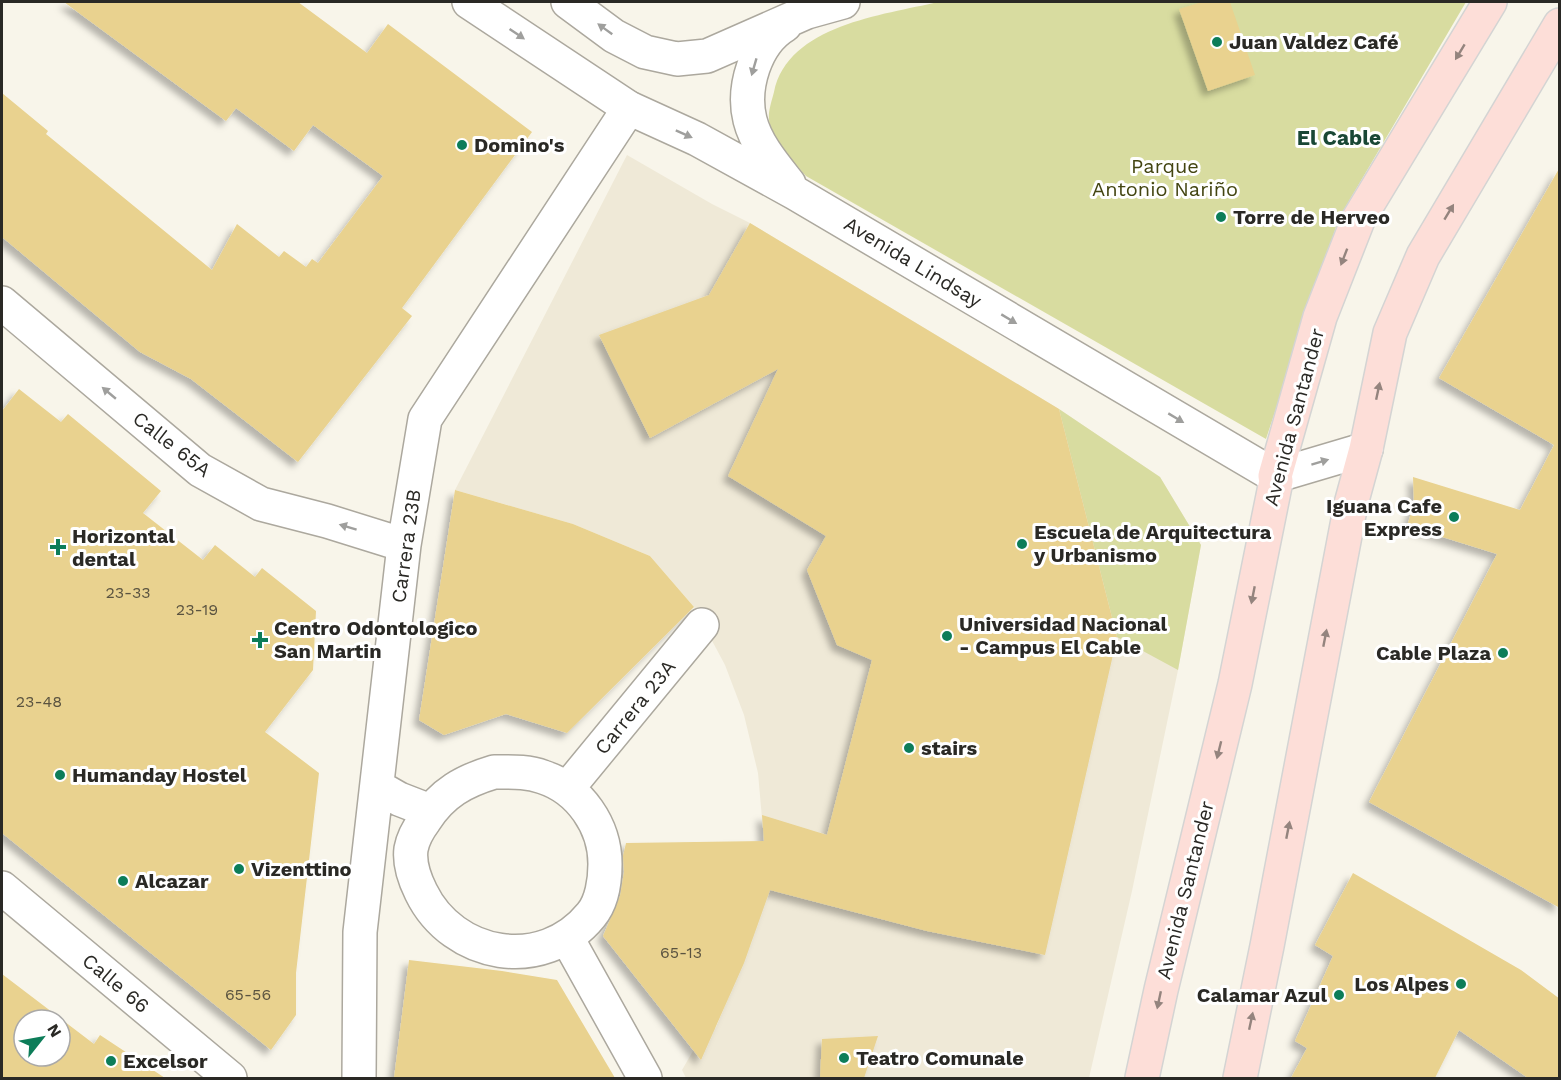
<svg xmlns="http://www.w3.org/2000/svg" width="1561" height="1080" font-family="'Work Sans',sans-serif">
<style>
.built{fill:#efe9d7}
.green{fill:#d8dca0}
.building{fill:#e9d28f;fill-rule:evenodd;filter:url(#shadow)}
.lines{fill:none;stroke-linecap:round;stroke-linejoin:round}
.street-casing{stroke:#aca89e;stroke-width:36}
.secondary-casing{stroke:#aca89e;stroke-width:36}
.primary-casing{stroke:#d4d4d3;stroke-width:36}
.street{stroke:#fff;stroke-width:33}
.secondary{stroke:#fff;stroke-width:33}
.primary{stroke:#fdded8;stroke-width:33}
.oneway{fill:#9f9f9d}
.oneway2{fill:#94847e}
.poi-dot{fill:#0d7d59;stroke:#fff;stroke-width:2}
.labels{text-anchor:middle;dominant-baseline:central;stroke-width:6;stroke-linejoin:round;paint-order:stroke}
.number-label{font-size:16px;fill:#5a5340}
.poi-label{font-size:20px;font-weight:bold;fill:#2a2925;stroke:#fff;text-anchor:start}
.park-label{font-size:20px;fill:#434511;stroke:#fff}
.street-label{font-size:20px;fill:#2a2925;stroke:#fff}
.neighbourhood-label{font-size:21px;font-weight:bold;fill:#194735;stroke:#fff}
</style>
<defs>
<filter id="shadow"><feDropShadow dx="-5.5" dy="5.5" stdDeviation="3" flood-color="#0004"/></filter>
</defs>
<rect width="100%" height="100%" fill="#f8f5ea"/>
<path class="built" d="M627 155 712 204 750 223 1059 409 1160 477 1201 545 1178 670 1132 891 1089 1078H686L682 1070 693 1051 716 1027 752 941 764 841 758 773 744 715 725 665 694 607 650 556 573 524 455 490Z"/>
<path class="green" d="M938 2H1466L1339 218 1266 439 806 176C795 164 769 137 769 119 768 111 772 100 774 92 788 25 883 15 938 2Z
M1059 409 1160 477 1201 545 1178 670 1117 637Z"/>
<path class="building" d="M64 2H298L367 53 388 24 532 132 402 308 412 316 298 462 191 379 140 352 2 237V93L48 131 46 134 212 270 237 224 279 257 284 251 306 267 312 259 318 263 383 176 313 125 294 151 236 108 226 121Z
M1202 2H1230L1255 75 1208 91 1179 9Z
M1560 167V908L1369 802 1497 554 1407 526 1414 504 1413 477 1520 510 1554 445 1439 378Z
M750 223 1059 409 1117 637 1045 955 927 931 770 890 744 963 701 1060 603 936 620 896 624 872 623 856 626 843 764 841 762 815 827 835 872 660 837 645 807 570 826 536 728 476 778 369 650 438 599 335 709 295Z
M19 389 61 422 68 414 161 491 143 513 203 560 215 545 255 577 262 568 316 611 313 670 265 732 319 773 296 973V1015L271 1050 2 833V411Z
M455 490 573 524 650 556 694 607 567 733 506 714 444 735 419 720Z
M1353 873 1521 970 1560 999V1078H1528L1459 1030 1435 1078H1291L1307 1048 1295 1041 1333 956 1315 945Z
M409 960 502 971 557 980 615 1078H394Z
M2 974 94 1044 100 1035 165 1078H2ZM24 1020H60V1056H24Z
M878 1036 864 1078H820L822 1039Z"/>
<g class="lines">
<defs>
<path id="street" d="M2 303 200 470 261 504 327 521 404 545
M494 772C511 772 527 771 543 777 580 789 605 826 605 864 605 880 602 902 591 915 543 974 453 958 421 892 414 878 409 864 411 849 413 838 419 828 425 820 442 793 464 781 494 772Z
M378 787 399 799 430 811
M567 789 702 625
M2 888 230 1078
M567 938 645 1078
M359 1078 360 932 404 545 425 419 629 108"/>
<path id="secondary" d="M469 2 629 108 697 139 795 193 1275 476 1366 449
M568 2 614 36 645 52 677 59 707 56 807 12 843 2
M785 25C755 43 742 88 750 120 756 144 774 165 789 184"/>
<path id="primary" d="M1142 1078 1161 990 1235 684 1276 481 1275 476 1320 317 1358 220 1490 2
M1240 1078 1267 946 1351 504 1366 449 1390 333 1423 256 1560 25"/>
</defs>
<use href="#street" class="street-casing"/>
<use href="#secondary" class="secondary-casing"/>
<use href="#primary" class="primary-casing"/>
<use href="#street" class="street"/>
<use href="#secondary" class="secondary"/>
<use href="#primary" class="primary"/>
</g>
<defs><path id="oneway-solid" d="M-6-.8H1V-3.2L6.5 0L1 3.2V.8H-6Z" transform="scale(1.5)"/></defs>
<g class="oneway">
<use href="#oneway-solid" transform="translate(605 29) rotate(-144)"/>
<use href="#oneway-solid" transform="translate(517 34) rotate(34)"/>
<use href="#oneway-solid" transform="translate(754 67) rotate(106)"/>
<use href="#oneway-solid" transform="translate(684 134) rotate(24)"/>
<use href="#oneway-solid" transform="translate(1009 319) rotate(31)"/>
<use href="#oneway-solid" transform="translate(109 393) rotate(-140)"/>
<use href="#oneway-solid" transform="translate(1176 418) rotate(31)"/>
<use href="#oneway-solid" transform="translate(1320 462) rotate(-17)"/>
<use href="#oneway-solid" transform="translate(348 527) rotate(-163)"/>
</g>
<g class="oneway2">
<use href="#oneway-solid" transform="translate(1460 52) rotate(121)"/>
<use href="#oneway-solid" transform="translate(1449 212) rotate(-59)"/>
<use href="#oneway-solid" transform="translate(1344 257) rotate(111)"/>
<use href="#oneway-solid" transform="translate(1378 391) rotate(-78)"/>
<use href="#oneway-solid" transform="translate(1253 595) rotate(101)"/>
<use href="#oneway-solid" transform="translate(1325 638) rotate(-79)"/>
<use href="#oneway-solid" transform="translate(1219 750) rotate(104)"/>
<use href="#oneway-solid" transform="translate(1288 830) rotate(-79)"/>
<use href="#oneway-solid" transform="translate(1159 1000) rotate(102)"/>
<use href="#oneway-solid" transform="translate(1251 1021) rotate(-78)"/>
</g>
<g class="poi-dot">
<circle cx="1217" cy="42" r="6"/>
<circle cx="462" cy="145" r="6"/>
<circle cx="1221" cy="217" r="6"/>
<circle cx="1454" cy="517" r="6"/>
<circle cx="1022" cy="544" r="6"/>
<path d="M55 538h6v6h6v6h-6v6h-6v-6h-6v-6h6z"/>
<circle cx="947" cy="636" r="6"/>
<path d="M257 631h6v6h6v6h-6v6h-6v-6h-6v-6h6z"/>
<circle cx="1503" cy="653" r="6"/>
<circle cx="909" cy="748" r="6"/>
<circle cx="60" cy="775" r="6"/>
<circle cx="239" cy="869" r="6"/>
<circle cx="123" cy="881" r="6"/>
<circle cx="1461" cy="984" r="6"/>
<circle cx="1339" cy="995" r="6"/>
<circle cx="844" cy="1058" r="6"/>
<circle cx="111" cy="1061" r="6"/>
</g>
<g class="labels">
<g class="number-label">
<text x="128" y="592">23-33</text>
<text x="197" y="609">23-19</text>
<text x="39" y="701">23-48</text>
<text x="681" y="952">65-13</text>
<text x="248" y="994">65-56</text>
</g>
<g class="poi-label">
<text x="1229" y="42">Juan Valdez Café</text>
<text x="474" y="145">Domino's</text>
<text x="1233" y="217">Torre de Herveo</text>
<text x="1442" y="506" text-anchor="end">Iguana Cafe<tspan x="1442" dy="23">Express</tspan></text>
<text x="1034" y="532">Escuela de Arquitectura<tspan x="1034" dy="23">y Urbanismo</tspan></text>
<text x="72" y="536">Horizontal<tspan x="72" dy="23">dental</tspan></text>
<text x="959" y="624">Universidad Nacional<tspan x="959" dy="23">- Campus El Cable</tspan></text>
<text x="274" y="628">Centro Odontologico<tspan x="274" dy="23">San Martin</tspan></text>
<text x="1491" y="653" text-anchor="end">Cable Plaza</text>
<text x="921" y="748">stairs</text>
<text x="72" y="775">Humanday Hostel</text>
<text x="251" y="869">Vizenttino</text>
<text x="135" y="881">Alcazar</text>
<text x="1449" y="984" text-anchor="end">Los Alpes</text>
<text x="1327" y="995" text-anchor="end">Calamar Azul</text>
<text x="856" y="1058">Teatro Comunale</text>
<text x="123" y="1061">Excelsor</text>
</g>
<g class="park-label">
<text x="1165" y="166">Parque<tspan x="1165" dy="23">Antonio Nariño</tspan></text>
</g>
<g class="street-label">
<text transform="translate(913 262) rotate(31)">Avenida Lindsay</text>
<text transform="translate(1294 417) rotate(-75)">Avenida Santander</text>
<text transform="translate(172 444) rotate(38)">Calle 65A</text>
<text transform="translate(406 546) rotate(-82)">Carrera 23B</text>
<text transform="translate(635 707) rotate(-51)">Carrera 23A</text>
<text transform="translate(1185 890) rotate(-76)">Avenida Santander</text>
<text transform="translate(116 983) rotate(40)">Calle 66</text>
</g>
<g class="neighbourhood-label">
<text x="1339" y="137">El Cable</text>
</g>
</g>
<rect width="1561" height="1080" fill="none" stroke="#2a2925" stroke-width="6"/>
<g transform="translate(42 1038) rotate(59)"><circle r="28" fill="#ffffff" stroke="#aaa9a8" stroke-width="1.5"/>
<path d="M0-4.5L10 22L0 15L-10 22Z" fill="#0d7d59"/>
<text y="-9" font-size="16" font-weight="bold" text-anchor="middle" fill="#2a2925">N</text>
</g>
</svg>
